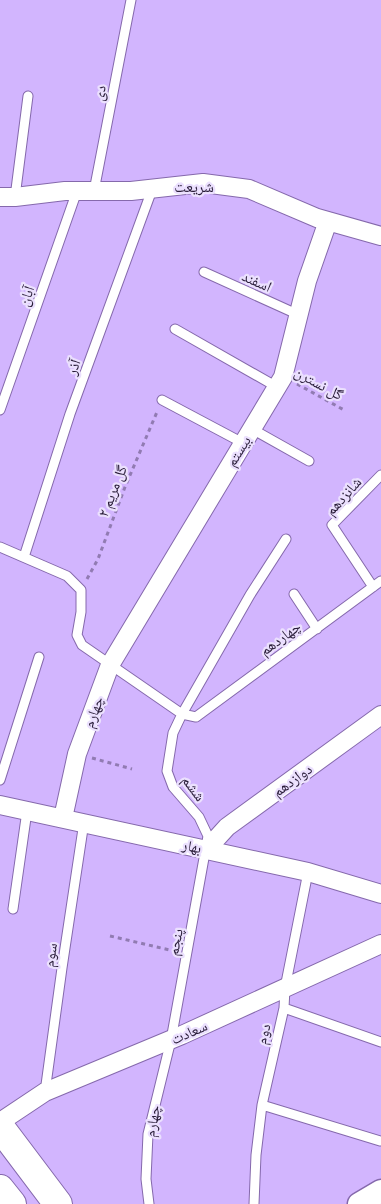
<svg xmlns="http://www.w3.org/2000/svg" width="381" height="1204" font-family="'PT Sans Narrow','Noto Naskh Arabic',sans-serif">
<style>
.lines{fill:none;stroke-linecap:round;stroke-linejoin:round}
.service-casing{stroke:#8569ac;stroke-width:11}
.minor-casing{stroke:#8569ac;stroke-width:20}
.tertiary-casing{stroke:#8569ac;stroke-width:25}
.trunk-casing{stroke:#8569ac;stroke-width:30}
.path{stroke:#917bb2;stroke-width:3;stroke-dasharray:4 4;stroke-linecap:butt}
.service{stroke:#fff;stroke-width:9}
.minor{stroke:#fff;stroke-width:18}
.tertiary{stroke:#fff;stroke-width:22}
.trunk{stroke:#fff;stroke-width:28}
.labels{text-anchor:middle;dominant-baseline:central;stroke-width:4.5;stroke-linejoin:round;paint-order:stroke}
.street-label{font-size:15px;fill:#291d39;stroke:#ebe0fe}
</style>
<rect width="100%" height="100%" fill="#d2b5fe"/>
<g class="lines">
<defs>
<path id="service" d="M94 191 131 0
M15 197 28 96
M204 272 299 315
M175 329 277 387
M162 400 243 443
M0 410 77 191
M252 429 309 461
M0 547 67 576 81 590V612L77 635 82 645 182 714 196 717 381 581
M24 557 70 414 153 187
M373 587 332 525 381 475
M294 594 317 629
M0 780 39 657
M13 909 27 811
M284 1008 381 1042
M45 1092 62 968 84 822
M262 1105 380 1141
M149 1204 146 1179 148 1134 171 1040 208 836 199 817 173 787 167 771 173 733 182 714 250 595 286 539
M254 1204 256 1155 262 1105 284 1008 285 988 308 872"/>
<path id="minor" d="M0 197H15L65 191H131L203 183 249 189 317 218 381 236
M0 805 308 872 381 894
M63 818 77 754 110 665 283 377 307 281 328 221
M207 849 227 827 381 715
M0 1122 45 1092 182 1035 381 944"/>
<path id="tertiary" d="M359 1204 381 1191"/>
<path id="trunk" d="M0 1127 58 1204
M0 1189 12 1204"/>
</defs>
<use href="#service" class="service-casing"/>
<use href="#minor" class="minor-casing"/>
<use href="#tertiary" class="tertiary-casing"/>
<use href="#trunk" class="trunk-casing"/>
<path class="path" d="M297 384 344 410
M87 579 98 559 125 487 157 412
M92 758 132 769
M110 936 174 951"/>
<use href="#service" class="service"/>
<use href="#minor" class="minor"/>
<use href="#tertiary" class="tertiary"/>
<use href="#trunk" class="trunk"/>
</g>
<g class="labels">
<g class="street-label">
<text transform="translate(99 93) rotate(-79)">دی</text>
<text x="194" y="186">شریعت</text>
<text transform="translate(257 281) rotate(24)">اسفند</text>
<text transform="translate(26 296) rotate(-71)">آبان</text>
<text transform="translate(73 367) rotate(-70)">آذر</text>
<text transform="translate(319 383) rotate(29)">گل نسترن</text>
<text transform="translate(238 451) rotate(-58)">بیستم</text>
<text transform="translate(112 491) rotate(-68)">گل مریم ۲</text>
<text transform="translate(343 496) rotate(-48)">شانزدهم</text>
<text transform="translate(280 638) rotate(-36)">چهاردهم</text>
<text transform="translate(93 712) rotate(-70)">چهارم</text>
<text transform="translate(292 780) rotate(-36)">دوازدهم</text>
<text transform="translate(194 788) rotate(53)">ششم</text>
<text transform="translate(192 846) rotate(12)">بهار</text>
<text transform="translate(175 942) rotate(-79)">پنجم</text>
<text transform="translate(50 955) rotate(-82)">سوم</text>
<text transform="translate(189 1032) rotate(-24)">سعادت</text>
<text transform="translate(263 1034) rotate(-77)">دوم</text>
<text transform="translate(152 1121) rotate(-80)">چهارم</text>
</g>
</g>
</svg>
